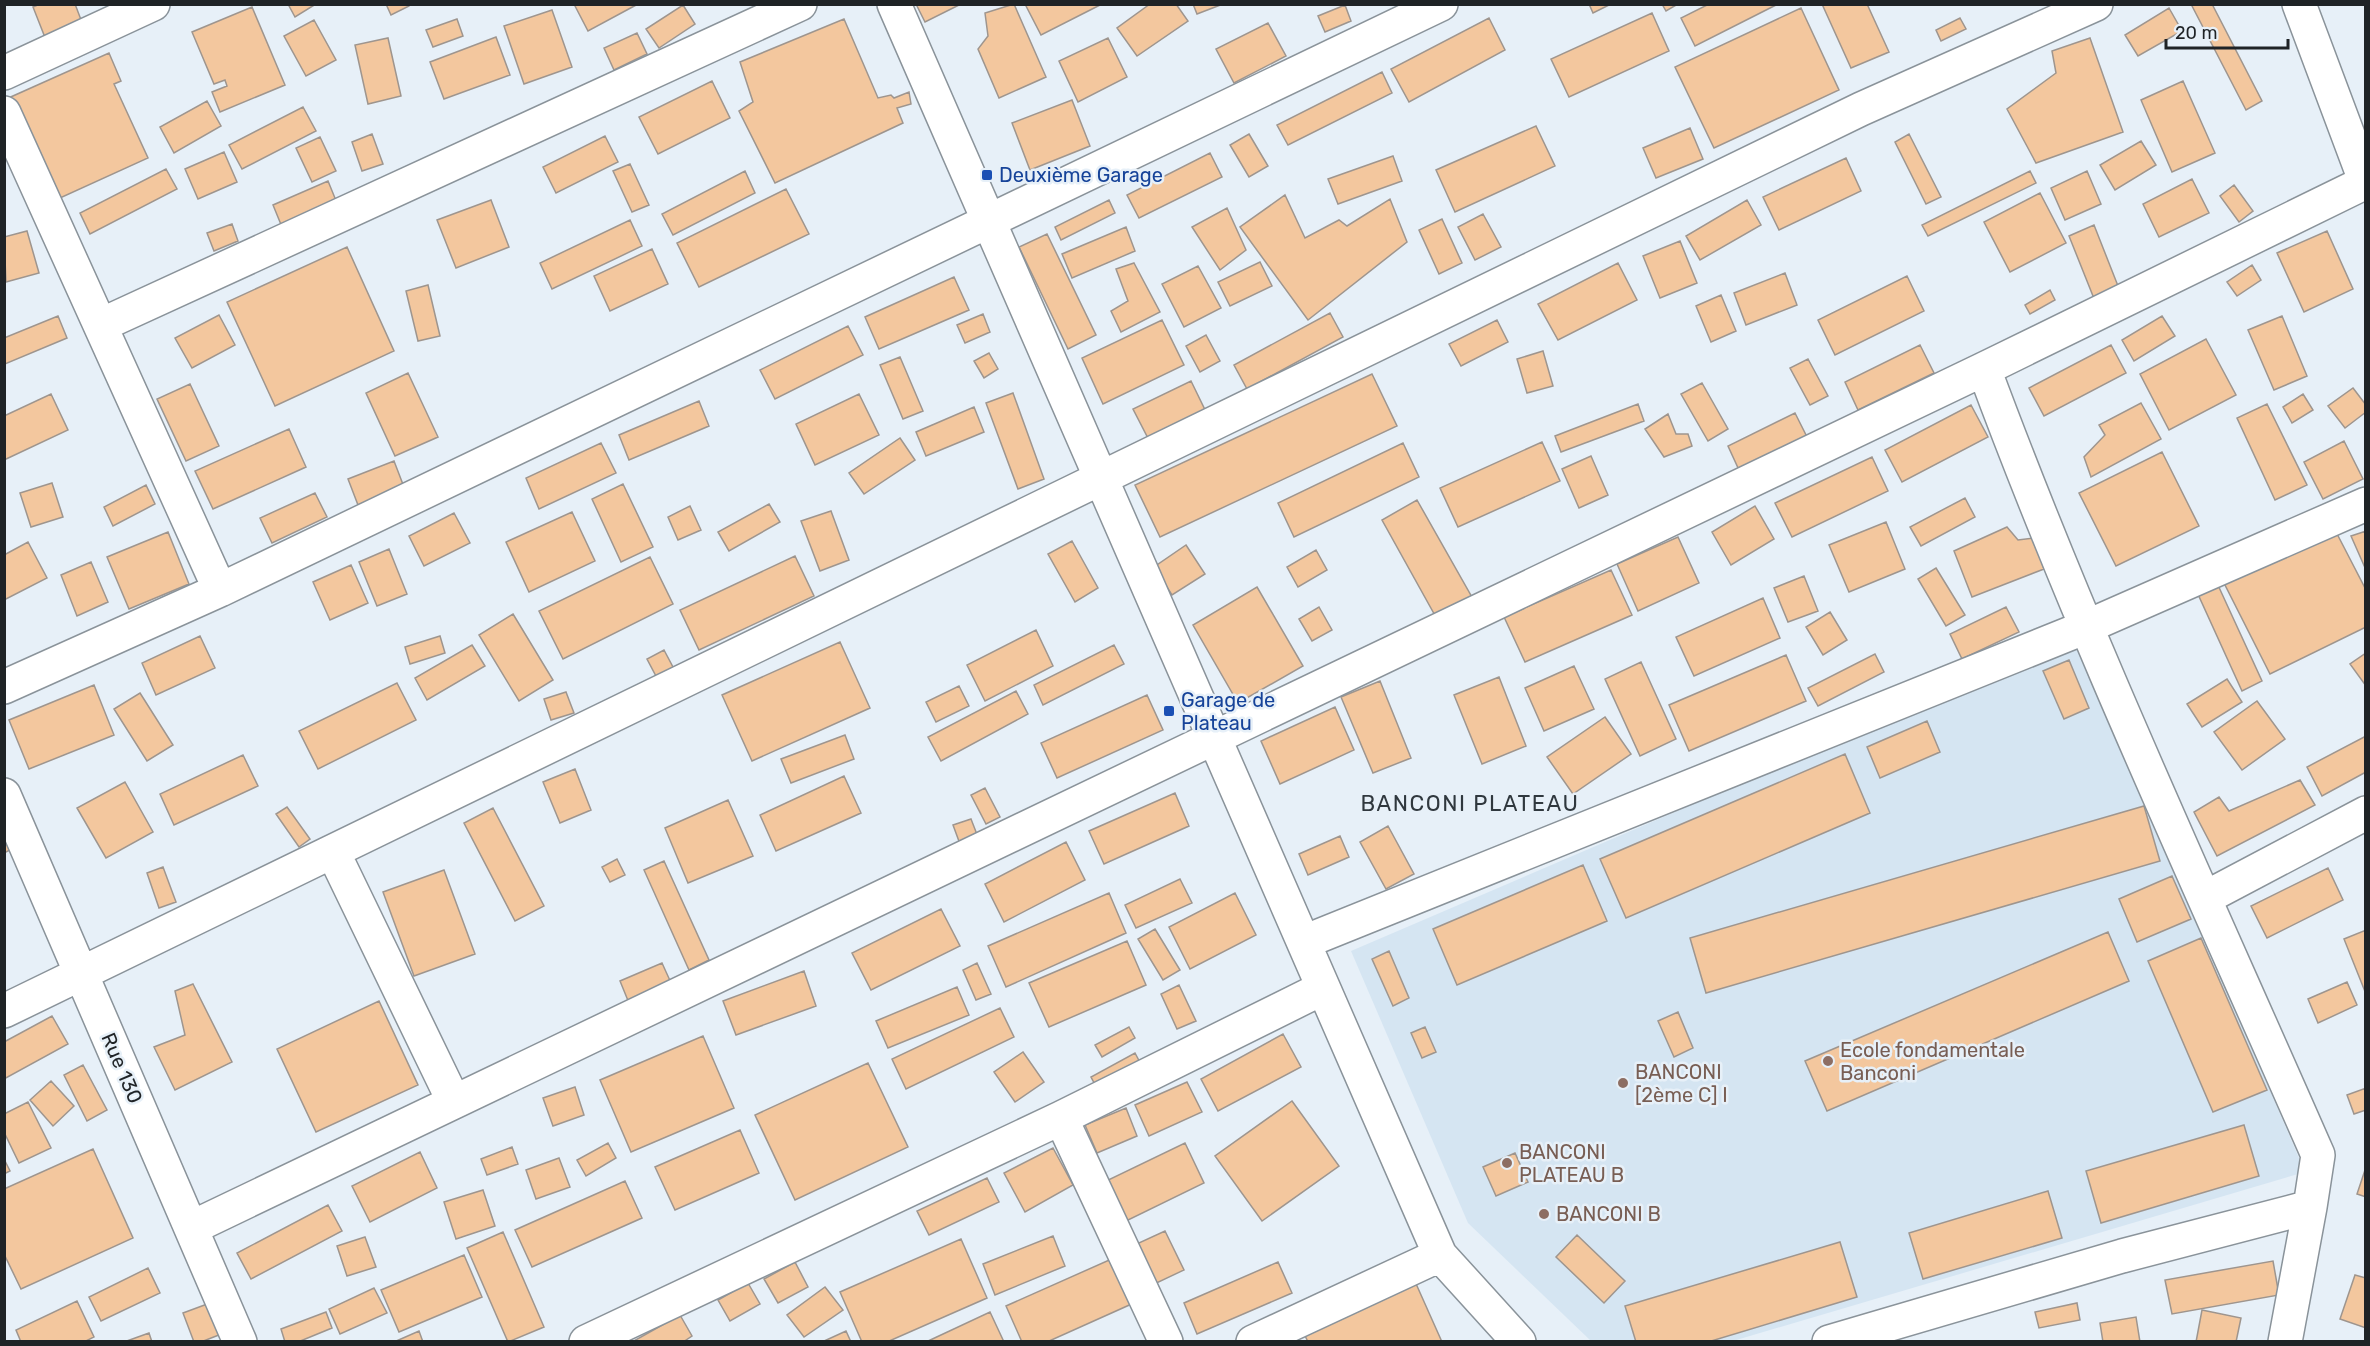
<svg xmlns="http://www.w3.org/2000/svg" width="2370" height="1346" font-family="Rubik,sans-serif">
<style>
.built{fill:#d5e5f2}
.building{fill:#f3c79e;stroke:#9e958e;stroke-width:1.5}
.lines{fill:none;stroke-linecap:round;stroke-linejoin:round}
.minor-casing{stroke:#8a939a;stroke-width:36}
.minor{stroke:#fff;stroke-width:33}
.transit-dot{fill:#1a4fb4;stroke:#e7f0f8;stroke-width:2}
.education-dot{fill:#8d6e63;stroke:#e7f0f8;stroke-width:2}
.labels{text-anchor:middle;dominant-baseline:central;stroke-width:5;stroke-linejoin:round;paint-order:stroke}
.transit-label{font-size:20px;fill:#164399;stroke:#e7f0f8;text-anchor:start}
.education-label{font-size:20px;fill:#785e54;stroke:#e7f0f8;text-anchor:start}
.street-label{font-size:20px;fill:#1f2326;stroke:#e7f0f8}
.quarter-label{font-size:22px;letter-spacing:1.5px;fill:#30383e;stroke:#e7f0f8}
</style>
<rect width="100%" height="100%" fill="#e7f0f8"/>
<path class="built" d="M2076 640 2305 1172 1733 1341H1591L1468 1223 1351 951Z"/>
<path class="building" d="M40 4H75L83 25 46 40 33 7Z
M288 4H316L295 17Z
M386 4H409V6L391 15Z
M574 4H638L588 31Z
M916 4H961L925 22Z
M1014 4 1046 77 999 98 978 49 988 36 985 13Z
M1025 4H1102L1041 35Z
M1150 4H1176L1188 21 1137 56 1117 28Z
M1193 4H1223L1197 14Z
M1589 4H1611L1593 13Z
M1662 4H1678L1666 11Z
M1709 4H1778L1695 46 1681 18Z
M1822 4H1867L1889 52 1851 68Z
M2191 4H2212L2262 101 2246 110Z
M683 5 695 24 659 48 646 29Z
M1345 5 1351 21 1325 32 1318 16Z
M252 7 285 85 220 112 212 92 227 86 225 80 214 84 192 32Z
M1801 8 1839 90 1714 148 1675 67Z
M2169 8 2182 31 2138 56 2125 35Z
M552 10 572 67 524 84 504 26Z
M1652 13 1669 51 1569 97 1551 59Z
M1489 18 1505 50 1409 102 1391 69Z
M1960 18 1966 29 1941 41 1936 30Z
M457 19 463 36 433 47 426 30Z
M844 19 878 98 891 95 894 98 909 92 911 104 897 108 903 123 775 183 739 111 753 102 740 62Z
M314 20 336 60 306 76 284 36Z
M1268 23 1286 56 1234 83 1216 49Z
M637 33 647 54 614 70 604 48Z
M496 37 510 75 444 99 430 62Z
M388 38 401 96 368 104 355 45Z
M1108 38 1127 77 1078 102 1059 61Z
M2090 38 2123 132 2036 163 2007 109 2056 73 2052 51Z
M109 53 121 81 114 84 148 158 49 203 4 100Z
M1382 72 1392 93 1288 145 1277 125Z
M712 81 730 118 658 154 639 117Z
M2183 81 2215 153 2172 172 2141 100Z
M1072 100 1090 146 1030 170 1012 123Z
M207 101 221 126 174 153 160 127Z
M303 107 316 131 242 169 229 145Z
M1536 126 1555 166 1455 212 1436 170Z
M1690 128 1703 159 1656 178 1643 148Z
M372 134 383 164 362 171 352 142Z
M1249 134 1268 166 1249 177 1230 145Z
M1909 134 1941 197 1926 204 1895 142Z
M605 136 618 162 556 193 543 167Z
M320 137 336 171 312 182 296 148Z
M2141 141 2156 165 2115 190 2100 165Z
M224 152 237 182 198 199 185 169Z
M1210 153 1222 177 1139 218 1127 195Z
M1393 156 1402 181 1338 204 1328 179Z
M1846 158 1861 191 1779 230 1763 197Z
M630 164 649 205 632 212 613 171Z
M166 169 177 189 90 234 80 213Z
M745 171 755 193 673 235 662 214Z
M2030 171 2036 183 1928 236 1922 225Z
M2087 171 2101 204 2065 220 2051 188Z
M2192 179 2209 213 2159 237 2143 204Z
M328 181 337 203 282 227 273 205Z
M2234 185 2253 211 2239 222 2220 196Z
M786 189 809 234 699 287 677 243Z
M2040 193 2066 243 2010 272 1984 222Z
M1285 195 1305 238 1339 220 1347 226 1390 199 1407 242 1308 320 1240 227Z
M491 200 509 247 456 268 437 220Z
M1109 200 1115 213 1061 240 1055 227Z
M1747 200 1761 225 1700 260 1686 236Z
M1227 208 1246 250 1220 270 1192 227Z
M1483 214 1501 247 1475 260 1458 227Z
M1442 219 1462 263 1439 274 1419 230Z
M630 220 642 246 552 289 540 263Z
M232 224 238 241 214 251 207 233Z
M2094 225 2120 291 2095 301 2069 236Z
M1126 227 1135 251 1072 278 1062 254Z
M27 231 39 273 6 282 4 237Z
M2327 231 2353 289 2304 312 2277 253Z
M1047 234 1096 335 1068 349 1019 247Z
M1680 241 1697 283 1660 298 1643 256Z
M347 247 394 351 275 406 227 302Z
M652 249 668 284 610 311 594 276Z
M1260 262 1272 286 1230 306 1218 282Z
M1134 263 1160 312 1121 332 1111 311 1128 301 1116 269Z
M1618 263 1637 300 1558 340 1538 304Z
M2252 265 2261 280 2237 296 2227 282Z
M1198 266 1221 308 1184 327 1162 284Z
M1785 273 1797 305 1746 325 1734 293Z
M1907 276 1924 311 1835 355 1818 320Z
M954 277 969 310 879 349 865 317Z
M428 285 440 336 418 341 406 291Z
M2050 290 2055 300 2030 314 2025 305Z
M1721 295 1736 331 1711 342 1696 306Z
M1330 313 1343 337 1247 389 1234 365Z
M983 314 990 332 965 343 957 325Z
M219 315 235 345 192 368 175 338Z
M58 316 67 338 5 364 4 338Z
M2162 316 2175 336 2134 361 2122 340Z
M2282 316 2307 376 2274 390 2248 330Z
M1162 320 1184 365 1103 404 1082 358Z
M1497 320 1508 342 1461 366 1449 344Z
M848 326 863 355 775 399 760 370Z
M1206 335 1220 361 1200 372 1186 346Z
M2206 339 2236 395 2169 430 2140 374Z
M1920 345 1934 373 1858 410 1845 382Z
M2111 345 2126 373 2044 416 2029 388Z
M1543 351 1553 386 1527 393 1517 359Z
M989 353 998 369 984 378 974 361Z
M900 357 923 411 903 419 880 365Z
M1808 359 1828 396 1810 405 1790 368Z
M408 373 438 437 395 456 366 393Z
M1372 374 1397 426 1160 537 1135 485Z
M1191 381 1208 416 1151 444 1133 409Z
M1702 383 1728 429 1708 441 1681 394Z
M190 384 219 446 186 461 157 399Z
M2353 388 2366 405V412L2345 428 2328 406Z
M1013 393 1044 479 1018 489 986 403Z
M51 394 68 430 4 460V416Z
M859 394 879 435 815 465 796 424Z
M2303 394 2313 410 2292 423 2283 407Z
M699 401 709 426 629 460 619 435Z
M2141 403 2161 439 2091 477 2084 457 2105 435 2099 425Z
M1638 404 1644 421 1561 452 1555 436Z
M2267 404 2307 485 2275 500 2237 418Z
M1971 405 1988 437 1902 482 1885 450Z
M974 407 984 432 926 456 916 432Z
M1795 413 1807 437 1739 470 1728 446Z
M1668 414 1676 434H1688L1692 446 1664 457 1645 429Z
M289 429 306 467 213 509 195 471Z
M900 438 915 460 864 494 849 473Z
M2344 441 2363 479 2323 499 2304 462Z
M1542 442 1560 481 1458 527 1440 488Z
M601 443 616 473 539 509 526 478Z
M1403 443 1419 477 1294 537 1278 503Z
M2162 452 2199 526 2116 566 2079 493Z
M1591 456 1608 495 1579 508 1562 469Z
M1872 457 1888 491 1792 537 1775 503Z
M394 461 404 487 358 505 348 479Z
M52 483 63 517 31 527 20 493Z
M623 484 653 547 621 562 592 499Z
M146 485 155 504 113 526 104 507Z
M315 493 327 517 272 543 260 518Z
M1965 498 1975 517 1921 546 1910 527Z
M1417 500 1473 599 1437 619 1382 520Z
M769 504 780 522 729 551 718 532Z
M690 506 701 530 678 540 668 517Z
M1755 506 1774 539 1731 565 1712 532Z
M831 511 849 560 820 571 801 521Z
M572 512 595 561 529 592 506 542Z
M454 513 470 543 424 566 409 536Z
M1886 522 1905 569 1849 592 1829 545Z
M2007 527 2018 540 2034 538 2044 569 1972 597 1954 551Z
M2334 528 2366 590V627L2270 674 2224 583Z
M2366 531V570L2351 536Z
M168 532 189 584 129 609 107 557Z
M1678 537 1699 583 1638 611 1617 564Z
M1072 541 1098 588 1075 602 1048 554Z
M28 542 47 578 4 600V555Z
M1186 545 1205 574 1172 595 1154 567Z
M389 549 407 594 377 606 359 562Z
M1316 550 1327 570 1298 587 1287 567Z
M795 556 814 596 699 650 680 610Z
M650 557 673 604 563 659 539 611Z
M91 562 108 602 77 616 61 575Z
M351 565 368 603 330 620 313 582Z
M1936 568 1965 615 1946 626 1918 579Z
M1611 570 1632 615 1525 662 1504 617Z
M1804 576 1818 611 1788 622 1774 588Z
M2217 583 2262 681 2242 691 2197 592Z
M1257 587 1303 666 1238 703 1193 625Z
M1763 598 1780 638 1694 676 1676 637Z
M1319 607 1332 630 1312 641 1299 619Z
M2006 607 2019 632 1962 659 1950 634Z
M1830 612 1847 640 1823 655 1806 627Z
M513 614 553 680 519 701 479 635Z
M1036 630 1053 666 985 701 967 665Z
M200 636 215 668 156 695 142 663Z
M440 636 445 653 410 664 405 647Z
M840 642 870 708 752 761 722 695Z
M472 645 485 666 427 700 415 678Z
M1114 645 1124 664 1043 705 1034 685Z
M664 650 674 669 657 678 647 659Z
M2366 653V686L2350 664Z
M1875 654 1884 672 1818 706 1808 688Z
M1786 655 1806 701 1689 751 1669 705Z
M2069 660 2089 708 2064 719 2043 671Z
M1641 662 1676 739 1640 756 1605 679Z
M1574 666 1594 709 1544 731 1525 688Z
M1499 677 1526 746 1482 764 1454 695Z
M2227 679 2242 702 2202 727 2187 704Z
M1380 681 1411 758 1373 773 1341 697Z
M397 683 416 720 318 769 299 731Z
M94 685 114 735 29 769 9 720Z
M959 686 969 706 936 722 926 702Z
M1016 691 1028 714 941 761 928 737Z
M566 692 574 713 551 720 544 699Z
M140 693 173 745 147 761 114 709Z
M1147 695 1163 730 1057 778 1041 743Z
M2257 701 2285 739 2242 770 2214 732Z
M1335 707 1354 750 1280 784 1261 741Z
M1605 717 1631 754 1573 794 1547 757Z
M1927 721 1940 752 1880 778 1867 747Z
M845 735 854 759 791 783 781 759Z
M2366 736V772L2322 796 2307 767Z
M1845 754 1870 813 1626 918 1600 859Z
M243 755 258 786 174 825 160 794Z
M575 769 591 810 560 823 543 782Z
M844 776 861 813 776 851 760 815Z
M2300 780 2315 805 2217 856 2194 812 2219 797 2229 811Z
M125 782 153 832 106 858 77 808Z
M985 788 1000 817 986 824 971 795Z
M1175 793 1189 826 1104 864 1089 831Z
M728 800 753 856 688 883 665 828Z
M2144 806 2160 861 1706 993 1690 938Z
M287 807 310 839 299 847 276 814Z
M493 808 544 906 515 921 464 823Z
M971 819 978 837 960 844 953 825Z
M1388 826 1414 874 1386 889 1360 842Z
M1340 836 1349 857 1308 875 1299 854Z
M4 839 10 850 4 853Z
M1066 842 1085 880 1004 922 985 884Z
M617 859 625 875 610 882 602 867Z
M664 861 709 960 689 970 644 870Z
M1583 865 1607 921 1457 985 1433 929Z
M163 867 176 902 159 908 147 873Z
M2328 868 2343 900 2267 938 2251 906Z
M444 870 475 954 414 976 383 892Z
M2172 876 2191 919 2137 942 2119 899Z
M1180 879 1192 903 1136 928 1125 905Z
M1109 893 1126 933 1006 987 988 946Z
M1235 893 1256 935 1190 969 1169 927Z
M941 909 960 946 871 990 852 953Z
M1155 929 1180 970 1163 980 1138 939Z
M2366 930V994L2344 939Z
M2108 932 2129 981 1827 1111 1805 1061Z
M2201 938 2267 1090 2213 1112 2148 961Z
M1127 941 1146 985 1049 1027 1029 983Z
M1389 951 1409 998 1393 1006 1372 959Z
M662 963 672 985 629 1003 620 981Z
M977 963 991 994 976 1000 963 970Z
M804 971 816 1006 736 1035 723 1001Z
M2347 982 2357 1005 2318 1023 2308 999Z
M193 984 232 1062 175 1090 154 1047 185 1035 175 991Z
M1179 985 1196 1021 1177 1029 1161 994Z
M957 987 969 1015 888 1048 876 1021Z
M379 1001 418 1085 316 1132 277 1049Z
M1000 1008 1014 1037 906 1089 892 1059Z
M1678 1012 1693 1048 1674 1057 1658 1021Z
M52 1016 68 1044 4 1079V1042Z
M1129 1027 1135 1038 1102 1057 1095 1045Z
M1425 1027 1436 1052 1422 1058 1411 1033Z
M1283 1034 1301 1067 1218 1111 1201 1079Z
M703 1036 734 1108 631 1152 600 1080Z
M1023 1052 1044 1082 1015 1102 994 1072Z
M1135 1053 1144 1070 1100 1094 1091 1077Z
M868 1063 908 1147 795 1200 755 1115Z
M83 1065 107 1110 87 1121 64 1075Z
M51 1081 74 1106 53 1126 30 1100Z
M1187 1082 1202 1112 1149 1136 1135 1105Z
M575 1087 584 1115 553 1126 543 1098Z
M2366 1088V1110L2354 1114 2347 1095Z
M1292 1101 1339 1166 1262 1221 1215 1156Z
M28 1102 51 1148 19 1163 4 1132V1114Z
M1126 1108 1137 1136 1097 1153 1085 1125Z
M2244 1125 2259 1176 2101 1223 2086 1171Z
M740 1130 759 1173 675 1210 655 1167Z
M608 1143 616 1158 586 1176 577 1160Z
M1185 1143 1204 1183 1124 1222 1104 1182Z
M512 1147 518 1164 487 1175 481 1159Z
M1053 1148 1073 1185 1025 1212 1004 1173Z
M93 1149 133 1238 21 1289 4 1254V1189Z
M420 1152 437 1188 370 1222 352 1186Z
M1515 1153 1528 1182 1496 1196 1483 1167Z
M559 1158 570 1187 536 1199 526 1170Z
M4 1159 10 1171 4 1174Z
M2366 1167V1197L2357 1194Z
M987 1178 999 1202 929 1235 917 1211Z
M625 1181 642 1218 532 1267 515 1230Z
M483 1190 495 1226 456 1239 444 1202Z
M2048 1191 2062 1238 1923 1279 1909 1233Z
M328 1205 342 1231 251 1279 237 1253Z
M1165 1231 1184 1270 1148 1287 1130 1247Z
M503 1232 544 1327 508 1342 467 1248Z
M1577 1235 1625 1281 1604 1303 1556 1257Z
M1053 1236 1065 1266 995 1295 983 1264Z
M365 1237 376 1267 347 1276 337 1246Z
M961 1239 987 1298 887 1342H862L840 1292Z
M1840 1242 1857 1297 1708 1342H1636L1625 1306Z
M464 1255 482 1297 399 1332 381 1290Z
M1116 1257 1136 1302 1047 1342H1022L1006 1306Z
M2273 1261 2279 1295 2172 1314 2165 1280Z
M795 1262 808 1287 778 1303 764 1279Z
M1278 1262 1292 1293 1197 1334 1184 1303Z
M148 1268 160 1293 101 1321 89 1297Z
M2355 1275 2366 1278V1328L2340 1319Z
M1413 1277 1442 1342H1308L1302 1329Z
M748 1283 760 1304 730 1321 718 1300Z
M825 1287 843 1310 804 1337 787 1315Z
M374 1288 387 1313 340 1334 329 1309Z
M218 1300 229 1331 201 1342H194L183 1313Z
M77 1301 94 1337 84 1342H21L16 1330Z
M2077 1303 2080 1320 2039 1328 2035 1312Z
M2202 1310 2241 1318 2236 1342H2196Z
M326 1312 332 1328 298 1342H285L281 1329Z
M990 1312 1004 1342H926Z
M680 1315 692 1336 683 1342H632Z
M2136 1317 2140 1342H2103L2100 1323Z
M419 1331 423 1342H394Z
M846 1331 851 1342H822Z
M149 1333 152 1342H124Z"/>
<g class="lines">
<defs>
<path id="minor" d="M894 4 1440 1255 1519 1342
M2299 4 2366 183
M4 73 153 4
M4 113 220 590
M101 325 800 4
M1984 369C2083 636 2204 895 2318 1155L2310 1207
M4 687 220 590 1441 4
M4 795 240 1342
M333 852 454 1102
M2205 898 2366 813
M1304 942 2086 627 2366 504
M4 1011 1861 109 2096 4
M1061 1118 1166 1342
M191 1228 1984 369 2366 182
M586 1342 1061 1118 1323 988
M1253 1342 1440 1255
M1829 1342 2122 1256 2310 1207 2285 1342"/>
</defs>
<use href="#minor" class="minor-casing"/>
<use href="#minor" class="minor"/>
</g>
<g class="transit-dot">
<rect x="981" y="169" width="12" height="12" rx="3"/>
<rect x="1163" y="705" width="12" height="12" rx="3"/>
</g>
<g class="education-dot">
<circle cx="1828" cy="1061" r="6"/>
<circle cx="1623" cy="1083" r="6"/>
<circle cx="1507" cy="1163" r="6"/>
<circle cx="1544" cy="1214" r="6"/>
</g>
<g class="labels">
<g class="transit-label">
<text x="999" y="175">Deuxième Garage</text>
<text x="1181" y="700">Garage de<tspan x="1181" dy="23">Plateau</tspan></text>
</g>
<g class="education-label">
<text x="1840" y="1050">Ecole fondamentale<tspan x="1840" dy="23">Banconi</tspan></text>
<text x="1635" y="1072">BANCONI<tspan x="1635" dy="23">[2ème C] I</tspan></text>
<text x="1519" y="1152">BANCONI<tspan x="1519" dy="23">PLATEAU B</tspan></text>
<text x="1556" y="1214">BANCONI B</text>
</g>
<g class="street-label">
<text transform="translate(122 1068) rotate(67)">Rue 130</text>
</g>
<g class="quarter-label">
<text x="1470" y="803">BANCONI PLATEAU</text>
</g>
</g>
<rect width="2370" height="1346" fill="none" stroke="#1f2326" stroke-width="12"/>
<path d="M2166 39v9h122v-9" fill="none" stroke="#1f2326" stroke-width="3"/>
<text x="2175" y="39" font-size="18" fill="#1f2326" stroke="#e7f0f8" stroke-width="4.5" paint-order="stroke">20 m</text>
</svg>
